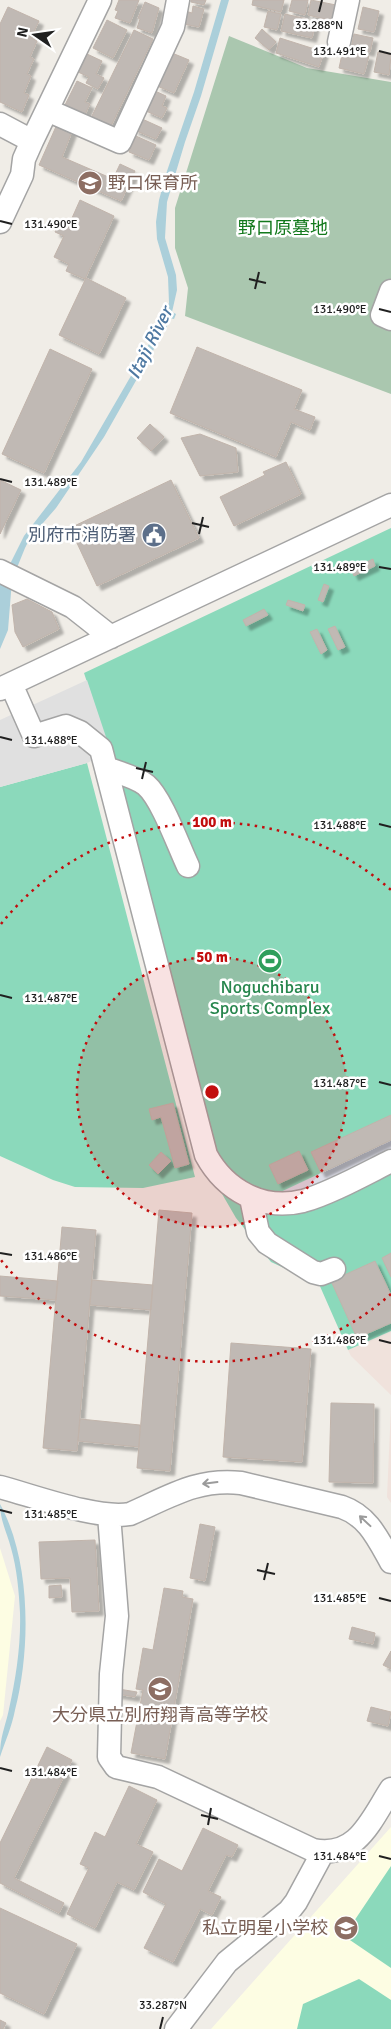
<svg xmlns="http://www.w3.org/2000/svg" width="391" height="2029" font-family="Signika,'Noto Sans JP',sans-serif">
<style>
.education{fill:#fdfde3}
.military{fill:#f0e2dc}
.cemetery{fill:#aac7af}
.pitch{fill:#8bd9bb}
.parking{fill:#e0e0e0}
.plaza{fill:#dcdce6}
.water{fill:#abcfda}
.building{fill:#c0b9b4;stroke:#c1b4ab;filter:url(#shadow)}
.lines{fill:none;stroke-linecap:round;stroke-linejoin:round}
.minor-casing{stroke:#a4a4a4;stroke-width:25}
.minor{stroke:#fff;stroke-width:22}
.oneway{stroke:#9b9b9b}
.ticks{fill:none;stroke:#202020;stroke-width:2}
.ring{fill:none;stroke:#c20e0e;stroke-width:2.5;stroke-dasharray:2.5 5}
.labels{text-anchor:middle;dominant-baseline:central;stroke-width:5;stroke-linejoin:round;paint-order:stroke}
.education-label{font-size:18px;fill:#785e54;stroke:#fff;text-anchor:start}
.park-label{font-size:18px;fill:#13791c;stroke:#fff}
.service-label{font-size:18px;fill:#4e5e75;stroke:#fff;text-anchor:end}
.leisure-label{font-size:18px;fill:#27864d;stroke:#fff}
.water-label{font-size:19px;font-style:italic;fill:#4f79a2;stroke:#fff}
.ticks-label{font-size:12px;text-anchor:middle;fill:#202020;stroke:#fff;stroke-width:5;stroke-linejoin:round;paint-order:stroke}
.centre{fill:#c20e0e;stroke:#fff;stroke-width:2.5}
.ring-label{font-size:15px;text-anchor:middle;font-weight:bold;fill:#c20e0e;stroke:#fff;stroke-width:5;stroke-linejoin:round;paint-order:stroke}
</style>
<defs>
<filter id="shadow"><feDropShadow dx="4.5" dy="4.5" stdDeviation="1" flood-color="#0004"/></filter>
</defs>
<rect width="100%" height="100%" fill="#f0ede7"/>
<path class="education" d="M0 1548 15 1596 3 1715 0 1721Z
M391 1827V2029H211Z"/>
<path class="military" d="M391 1331V1395L351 1356 348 1350Z
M391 1407V1503L387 1497Z"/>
<path class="cemetery" d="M229 36 307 68 391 82V394L185 316 188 288 175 248V208Z"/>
<path class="pitch" d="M391 528V1331L348 1350 319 1284 271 1262 236 1218 207 1168 110 752 84 673Z
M87 763 195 1177 143 1188 75 1187 53 1180 0 1156V787Z
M391 1866V1968L344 1936Z
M359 1979 391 2000V2029H297L303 2004Z"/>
<path class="parking" d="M87 680 111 752 87 763 0 787V720Z"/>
<path class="plaza" d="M391 1140V1154L313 1190 272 1196Z"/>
<path class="water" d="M221 0H229L201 96 185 142 167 202 165 238 176 275 177 290 172 312 176 314 174 319 170 318 167 326 104 437 56 508 30 538 25 548 12 580 8 630 0 649V577L8 568 24 536 81 462 139 362 161 322 169 303 168 277 157 239 156 222 159 200 167 171 194 92Z
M0 1504C31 1561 31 1648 15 1710 12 1726 5 1742 0 1757 0 1736 5 1728 9 1709 16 1678 21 1644 20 1613 19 1592 17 1569 11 1548 7 1533 0 1520 0 1504Z"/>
<path class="building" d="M119 0H139L130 23 115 18 118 11 115 10Z
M191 0H206L204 5 191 2Z
M253 0H284L281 12 252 5Z
M292 0H308L305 15 289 11Z
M311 0 336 5 333 21 308 15Z
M145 2 159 8 152 33 137 28 140 19 138 18Z
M193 6 204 9 199 27 183 24 185 11 192 13Z
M8 7 39 21 31 38 37 41 30 57 34 59 27 74 31 76 24 93 29 95 22 112 0 102V24Z
M363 7 379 11 374 32 358 29Z
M268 11 281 14 277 30 264 27Z
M285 14 307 19 306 23 315 25 312 38 281 31Z
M107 20 127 30 113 58 93 48Z
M262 29 276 42 269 50 255 38Z
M134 30 153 39 109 130 90 120Z
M354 34 373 38 370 52 351 48Z
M280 38 324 52 319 67 276 53Z
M343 50 369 56 364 74 339 68Z
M378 52 391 55 389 75 374 72Z
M172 53 189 60 174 93 157 86Z
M87 54 102 61 96 74 104 78 98 89 86 83 89 77 78 72Z
M77 81 92 88 85 102 90 104 84 117 64 107Z
M155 91 166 96 162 106 167 108 162 118 146 111Z
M140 118 162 128 156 139 134 130Z
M58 122 73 129 62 157 113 179 120 164 135 171 121 201 39 165Z
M136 136 156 145 149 160 129 152Z
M80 200 114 216 85 279 66 271 69 264 54 257 64 236 55 232 59 223 68 227Z
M86 278 126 298 99 354 59 335Z
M197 347 302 390 294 409 315 417 310 430 291 422 276 457 170 413Z
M50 349 92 369 44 473 2 454Z
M150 424 164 437 151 451 137 438Z
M200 434 236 448 238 472 200 476 181 438Z
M286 462 301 494 234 526 220 497 265 475 263 472Z
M0 480 21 490 0 534Z
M171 480 199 538 97 586 70 528Z
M373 559 375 566 354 576 351 569Z
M324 584 329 586 323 602 318 600Z
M27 599 52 612 59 629 23 647 15 632 12 605Z
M288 600 305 605 303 611 286 605Z
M264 609 268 615 246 626 243 620Z
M335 626 345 647 338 650 328 629Z
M317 629 327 650 321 654 310 632Z
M173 1103 189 1164 175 1168 161 1117 152 1120 149 1109Z
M391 1115V1140L321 1173 311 1152Z
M299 1151 308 1170 278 1184 269 1165Z
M161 1152 171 1161 158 1174 149 1165Z
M159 1210 192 1213 170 1471 137 1468Z
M62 1227 96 1230 77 1451 43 1448Z
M391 1253V1277L382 1258Z
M375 1261 391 1295V1323L357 1338 331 1281Z
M0 1276 58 1281 56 1300 0 1296Z
M92 1280 153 1285 151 1310 90 1305Z
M231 1343 311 1349 302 1462 223 1457Z
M331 1403 374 1404 373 1483 329 1482Z
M80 1419 140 1425 139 1447 78 1441Z
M200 1524 215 1527 205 1581 190 1578Z
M95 1540 99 1611 72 1612 70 1578 41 1579 39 1542Z
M61 1585 62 1597 49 1598V1586Z
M164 1588 183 1591 182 1597 193 1599 165 1759 131 1753 143 1690 136 1689 143 1648 153 1650Z
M352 1627 375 1633 373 1644 349 1639Z
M391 1651V1669L383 1665Z
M100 1686 137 1692 135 1697 99 1691Z
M371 1707 391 1712 388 1726 367 1721Z
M47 1747 72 1760 14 1878 64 1903 59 1913 0 1883V1843Z
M129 1786 157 1800 136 1844 153 1852 134 1890 117 1882 95 1928 67 1914 89 1868 80 1864 95 1832 105 1837Z
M203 1828 238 1845 232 1857 226 1855 208 1891 221 1897 212 1915 200 1909 173 1962 144 1948 166 1904 143 1892 159 1859 182 1871Z
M0 1908 77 1944 44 2014 0 1993Z
M0 2020 6 2023 3 2029H0Z"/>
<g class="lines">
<defs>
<path id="minor" d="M339 42 348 0
M47 110 120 142 173 27 178 0
M0 124 32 141
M0 222 22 175 24 159 32 141 100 0
M391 291 382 315 391 319
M0 571 73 607 111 637
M11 684 34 736 66 726 80 732 101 749 206 1155C225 1190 262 1211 303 1201 329 1194 365 1174 391 1161
M0 689 391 505
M106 768C119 773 136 777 146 785 162 799 178 845 188 866
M251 1198 258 1232 267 1243 313 1272 321 1274 334 1269
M0 1487C34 1496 98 1520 130 1514 169 1497 197 1478 241 1483L342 1507C368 1516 378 1539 391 1562
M109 1515 117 1616 111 1674 109 1757 116 1767 158 1777 313 1850C357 1859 371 1820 391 1789
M176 2029 227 1962 289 1911 296 1902 323 1852"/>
</defs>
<use href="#minor" class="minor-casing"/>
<use href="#minor" class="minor"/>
</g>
<defs><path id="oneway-shaft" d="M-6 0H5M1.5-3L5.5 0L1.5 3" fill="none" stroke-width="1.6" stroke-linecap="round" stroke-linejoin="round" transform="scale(1.25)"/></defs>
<g class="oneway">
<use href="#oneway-shaft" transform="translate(210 1483) rotate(173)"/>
<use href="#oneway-shaft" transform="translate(365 1521) rotate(-137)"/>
</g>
<path class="ticks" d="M319 12 322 0M379 51 391 54M0 221 12 224M249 279 266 283M255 289 259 272M379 309 391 312M0 479 12 482M192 523 209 527M199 534 203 517M379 567 391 569M0 737 12 740M136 768 153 772M142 779 146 762M379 824 391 827M0 995 12 998M379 1082 391 1085M0 1253 12 1255M379 1340 391 1343M0 1510 12 1513M257 1570 275 1574M264 1580 268 1563M379 1598 391 1601M0 1768 12 1771M201 1815 218 1819M208 1825 211 1808M379 1856 391 1859M160 2029 163 2017"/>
<circle cx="212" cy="1092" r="135" fill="#c20e0e" fill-opacity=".12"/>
<g class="ring">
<circle cx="212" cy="1092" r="135"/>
<path d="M391 1294A270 270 0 0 1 1 1260M1 924A270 270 0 0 1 391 890"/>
</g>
<defs>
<symbol id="school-disc" viewBox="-11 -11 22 22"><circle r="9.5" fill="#8d6e63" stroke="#fff"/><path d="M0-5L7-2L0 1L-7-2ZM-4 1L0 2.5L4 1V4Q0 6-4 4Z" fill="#fff"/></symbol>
<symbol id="civic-disc" viewBox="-11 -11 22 22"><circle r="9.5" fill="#5c6f8a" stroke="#fff"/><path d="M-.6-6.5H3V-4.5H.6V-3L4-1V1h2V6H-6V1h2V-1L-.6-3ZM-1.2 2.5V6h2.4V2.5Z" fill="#fff"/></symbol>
<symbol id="stadium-disc" viewBox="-11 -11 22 22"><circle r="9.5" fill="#2e9e5b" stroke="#fff"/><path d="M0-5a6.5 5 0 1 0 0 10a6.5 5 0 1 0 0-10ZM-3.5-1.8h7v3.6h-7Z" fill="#fff"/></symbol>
</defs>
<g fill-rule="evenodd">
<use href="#school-disc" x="76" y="169" width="28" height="28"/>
<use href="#civic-disc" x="140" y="521" width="28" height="28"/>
<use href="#stadium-disc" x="256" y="947" width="28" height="28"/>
<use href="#school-disc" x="146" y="1675" width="28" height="28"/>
<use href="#school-disc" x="332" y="1914" width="28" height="28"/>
</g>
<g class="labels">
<g class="education-label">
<text x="108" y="183">野口保育所</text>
<text x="160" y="1715" text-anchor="middle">大分県立別府翔青高等学校</text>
<text x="328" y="1928" text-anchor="end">私立明星小学校</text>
</g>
<g class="park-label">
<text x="283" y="228">野口原墓地</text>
</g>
<g class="service-label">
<text x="136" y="535">別府市消防署</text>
</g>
<g class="leisure-label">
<text x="270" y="987">Noguchibaru<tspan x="270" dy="21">Sports Complex</tspan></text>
</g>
<g class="water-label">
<text transform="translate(150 343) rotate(-63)">Itaji River</text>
</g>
</g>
<g class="ticks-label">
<text x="319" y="29">33.288°N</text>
<text x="340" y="55">131.491°E</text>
<text x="51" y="228">131.490°E</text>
<text x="340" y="313">131.490°E</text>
<text x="51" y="486">131.489°E</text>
<text x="340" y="571">131.489°E</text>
<text x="51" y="744">131.488°E</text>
<text x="340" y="829">131.488°E</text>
<text x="51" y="1002">131.487°E</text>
<text x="340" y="1087">131.487°E</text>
<text x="51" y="1260">131.486°E</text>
<text x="340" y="1344">131.486°E</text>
<text x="51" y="1518">131.485°E</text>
<text x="340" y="1602">131.485°E</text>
<text x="51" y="1776">131.484°E</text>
<text x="340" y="1860">131.484°E</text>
<text x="163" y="2009">33.287°N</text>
</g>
<circle cx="212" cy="1092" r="8" class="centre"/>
<g class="ring-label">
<text x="212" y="827">100 m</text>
<text x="212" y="962">50 m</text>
</g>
<g transform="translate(35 35) rotate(283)" stroke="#ffffff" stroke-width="4" paint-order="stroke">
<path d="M0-4L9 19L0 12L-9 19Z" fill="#202020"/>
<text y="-8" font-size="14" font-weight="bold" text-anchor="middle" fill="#202020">N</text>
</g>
</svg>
